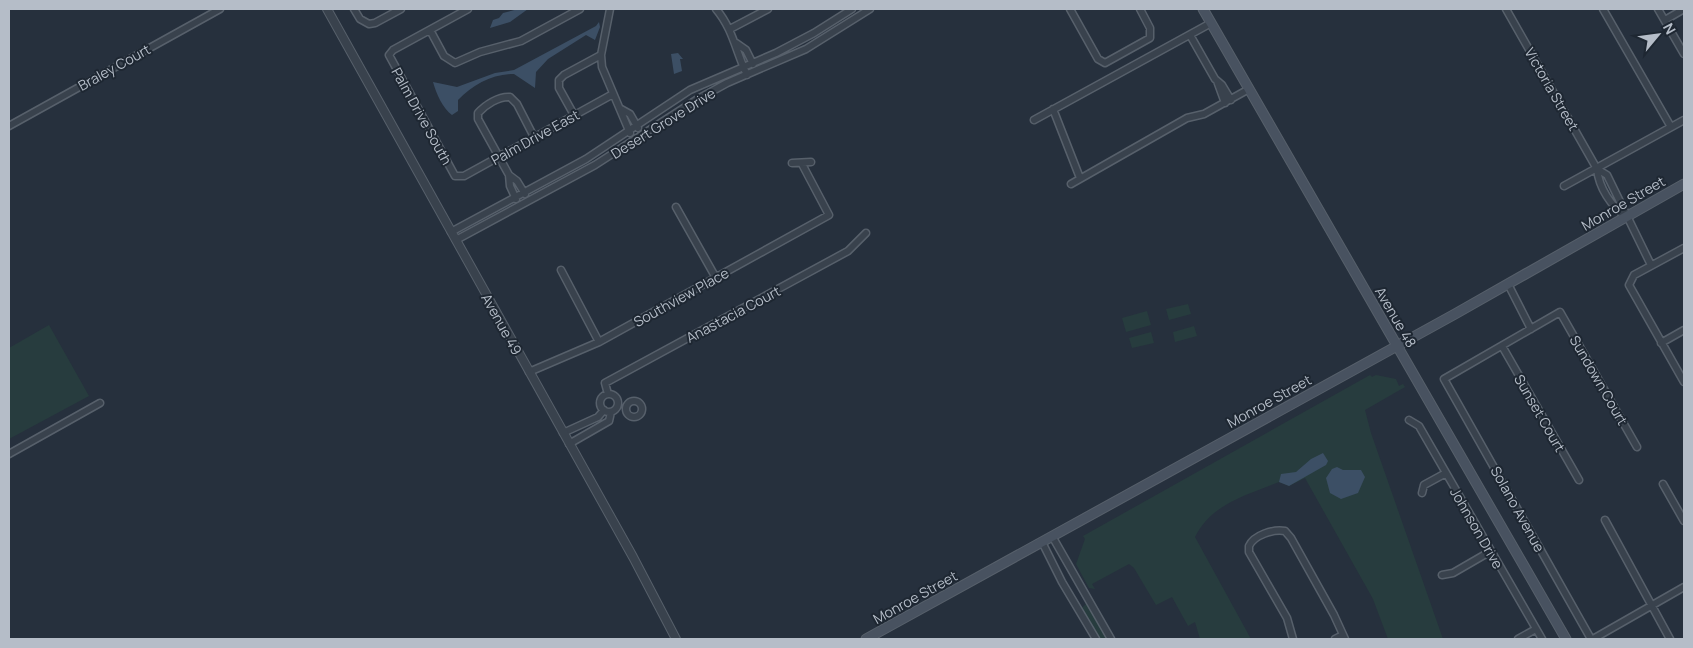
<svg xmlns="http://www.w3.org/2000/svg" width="1693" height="648" font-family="Manrope,sans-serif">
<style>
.green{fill:#273c3e}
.water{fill:#3c4f65}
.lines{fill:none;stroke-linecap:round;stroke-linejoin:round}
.minor-casing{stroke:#57606b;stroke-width:9}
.tertiary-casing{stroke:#57606b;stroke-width:10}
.secondary-casing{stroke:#57606b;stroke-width:11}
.minor{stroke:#39424d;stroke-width:6}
.tertiary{stroke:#39424d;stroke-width:8}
.secondary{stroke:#485260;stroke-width:9}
.labels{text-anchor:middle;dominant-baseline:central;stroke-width:4;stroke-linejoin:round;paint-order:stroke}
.street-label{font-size:14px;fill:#b5bdc8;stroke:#1e2732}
</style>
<rect width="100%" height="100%" fill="#26303d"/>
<path class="green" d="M1188 304 1191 314 1169 320 1166 309Z
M1147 311 1151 325 1126 332 1122 318Z
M49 325 89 396 9 439V348Z
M1194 326 1197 336 1175 342 1173 332Z
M1151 332 1154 343 1132 348 1129 338Z
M1370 375 1372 377 1376 375 1396 379 1399 386 1403 384 1405 387 1365 410 1371 433 1443 639H1388L1373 599 1305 478 1289 486 1279 482C1247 495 1211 504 1195 537L1251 639H1200L1195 622 1188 626 1172 597 1156 605 1134 568 1129 564 1092 584 1095 589 1089 588 1076 564 1085 539 1083 536Z
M1086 604 1088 605 1108 639H1100L1082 608Z"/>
<path class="water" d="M518 9H528L510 22 490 28 493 20 499 18 503 13Z
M599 22 600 27 595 40 586 35 548 59 536 72 535 88 514 74C492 74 473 85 458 100V111L452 115C443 109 436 93 433 82L457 87 495 73 514 70 596 26Z
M678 53 683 59H680L682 71 674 74 671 54Z
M1323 453 1328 461 1326 465 1289 486 1279 482 1281 474 1296 472 1311 459Z
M1337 467 1343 470H1361L1365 477 1358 493 1341 499 1330 493 1326 478 1332 469Z"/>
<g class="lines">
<defs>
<path id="minor" d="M354 9 360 19 369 24 375 23 401 9
M468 9 393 50 389 55 455 176H464L613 94
M610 9 601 55 602 67 630 133
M716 9C733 29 736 52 747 75
M1070 9 1098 59 1105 63 1150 38V28L1140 9
M1506 9 1597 169C1599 188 1611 206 1626 217
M1603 9 1671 127
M1658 9 1684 54
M1665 20 1684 9
M730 29 768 9
M430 30 444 56 455 63 480 52 521 41 580 9
M1190 35 1215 79 1222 85 1231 100
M736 43 746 50 753 64
M1217 81 1225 103
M621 109 630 114 638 128
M1053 109 1080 178
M574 115 559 88V80L564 75 601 55
M1034 120 1211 23
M9 126 220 9
M792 163 811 162
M1597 169 1607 175 1651 265
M509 175 517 181 525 194
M1071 184 1187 118 1204 114 1249 89
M1564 186 1684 120
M516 199 510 186 509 175 478 119V113C485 105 499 96 510 97L517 104 534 137
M676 207 716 278
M451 232 586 159 690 90 776 53 814 33 852 9
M456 240 595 165 696 100 727 83 806 49 870 9
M1684 248 1634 275 1629 285 1684 382
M561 270 599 342
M1508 284 1531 329
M1661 343 1684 330
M1502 346 1579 480
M529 372 599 342 829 215 802 164
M608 394 605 383 848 251 866 233
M600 403a9 9 0 1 1 18 0a9 9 0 1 1-18 0Z
M626 409a8 8 0 1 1 16 0a8 8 0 1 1-16 0Z
M1409 420 1419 426 1542 639
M563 433 598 417 604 410
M569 444 609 421 611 412
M9 454 100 403
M1663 484 1684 521
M1422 493 1424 485 1446 473
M1605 520 1670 639
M1052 536 1111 639
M1042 542 1062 582 1096 639
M1442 575 1453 573 1491 551
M1293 639 1287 618 1249 552V546C1254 535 1273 529 1285 531L1291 538 1334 615 1345 639
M1335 639 1343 635
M1518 639 1536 629
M1591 639 1444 379 1560 312 1637 447
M1593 639 1684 587"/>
<path id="tertiary" d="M327 9 633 557 676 639"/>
<path id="secondary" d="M1203 9 1566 639
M866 639 1455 314 1684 184"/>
</defs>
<use href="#minor" class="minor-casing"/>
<use href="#tertiary" class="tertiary-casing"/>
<use href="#secondary" class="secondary-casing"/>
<use href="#minor" class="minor"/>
<use href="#tertiary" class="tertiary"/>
<use href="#secondary" class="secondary"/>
</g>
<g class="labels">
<g class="street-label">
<text transform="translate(114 67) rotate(-29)">Braley Court</text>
<text transform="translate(1552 89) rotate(60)">Victoria Street</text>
<text transform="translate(422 116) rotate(61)">Palm Drive South</text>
<text transform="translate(663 123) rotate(-32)">Desert Grove Drive</text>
<text transform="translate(535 137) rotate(-29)">Palm Drive East</text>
<text transform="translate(1623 203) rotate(-30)">Monroe Street</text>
<text transform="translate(681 297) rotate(-29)">Southview Place</text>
<text transform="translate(733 314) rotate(-28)">Anastacia Court</text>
<text transform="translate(1396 317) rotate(60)">Avenue 48</text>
<text transform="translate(502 324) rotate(61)">Avenue 49</text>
<text transform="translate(1599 380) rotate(60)">Sundown Court</text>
<text transform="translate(1269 401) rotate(-29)">Monroe Street</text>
<text transform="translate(1540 413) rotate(60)">Sunset Court</text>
<text transform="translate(1518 509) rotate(61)">Solano Avenue</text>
<text transform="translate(1477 528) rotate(60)">Johnson Drive</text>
<text transform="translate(915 597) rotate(-29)">Monroe Street</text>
</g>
</g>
<rect width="1693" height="648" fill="none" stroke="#b5bdc8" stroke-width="20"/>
<g transform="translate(1658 35) rotate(61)" stroke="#1e2732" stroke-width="4" paint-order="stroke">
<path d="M0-4L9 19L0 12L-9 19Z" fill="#b5bdc8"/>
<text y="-8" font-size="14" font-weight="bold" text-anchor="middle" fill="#b5bdc8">N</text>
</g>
</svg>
